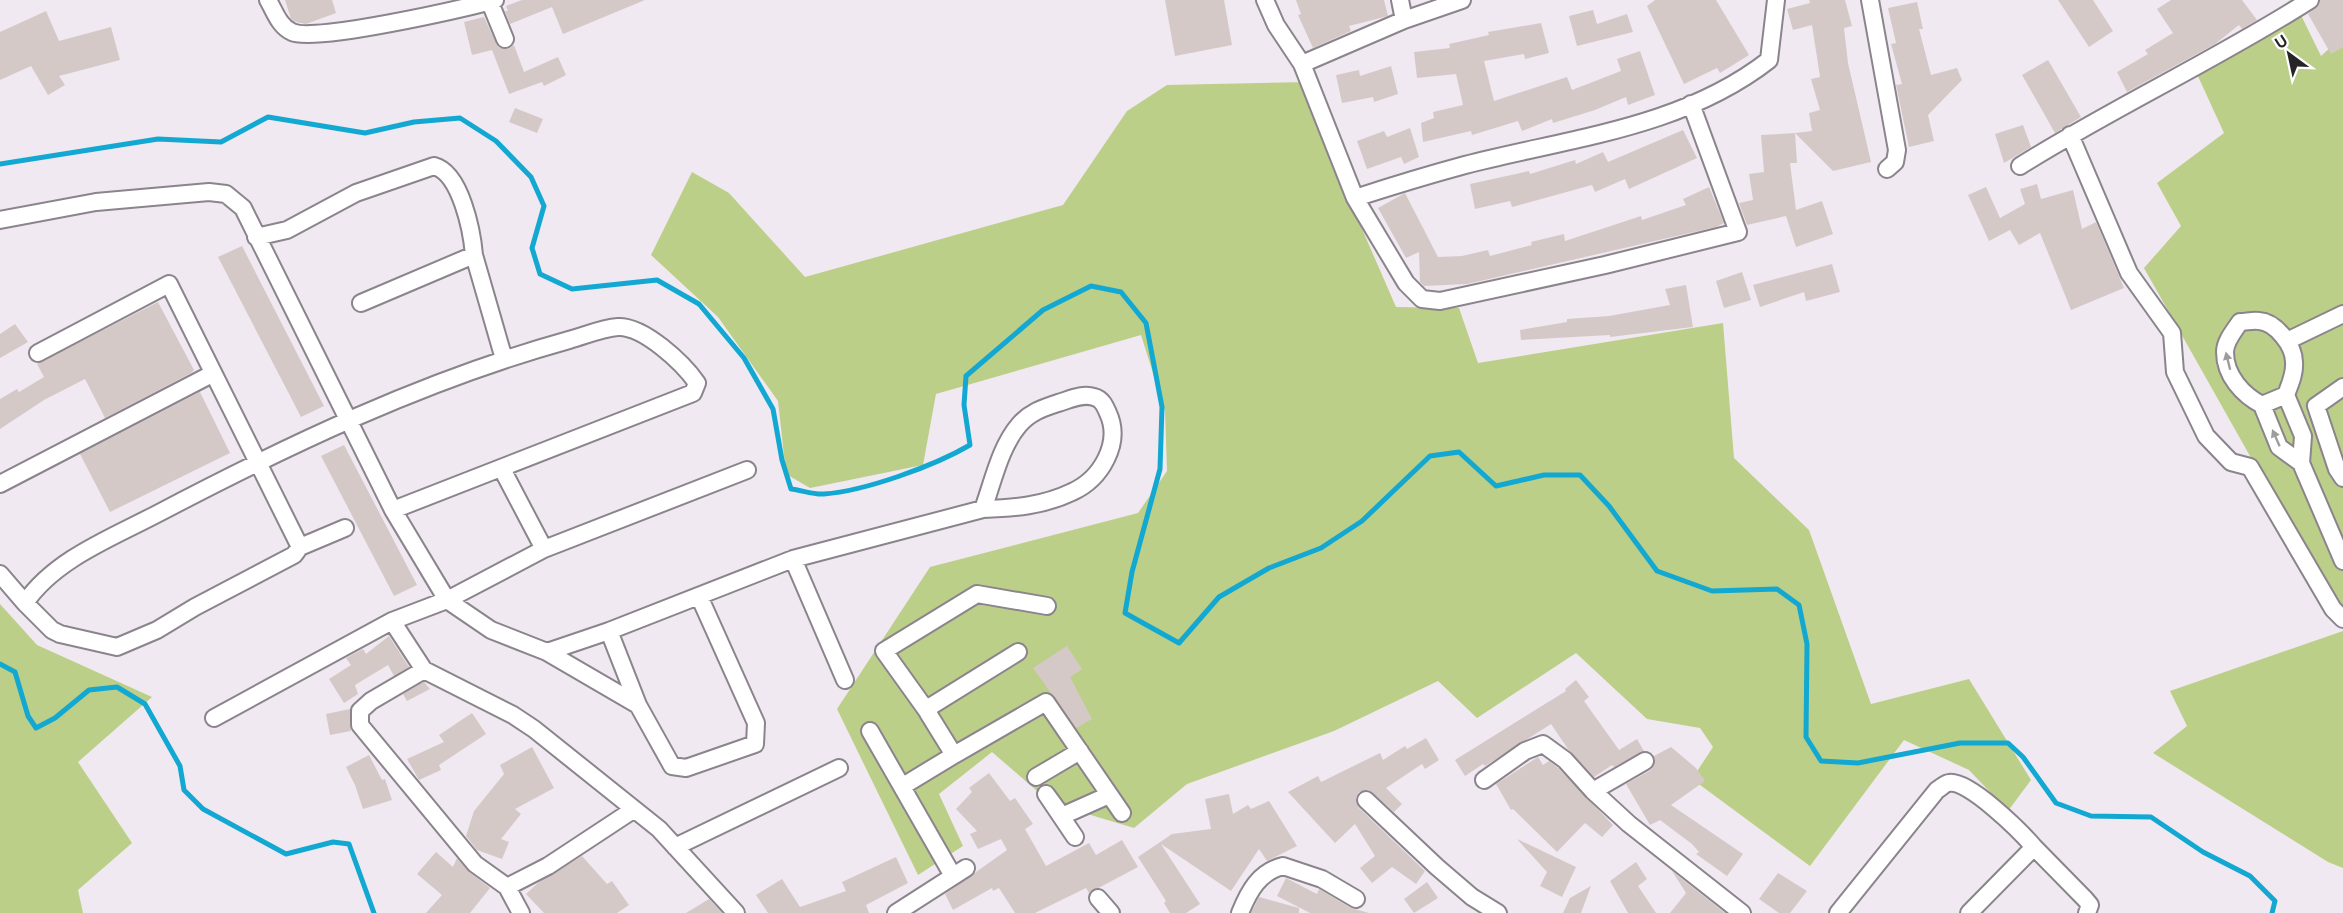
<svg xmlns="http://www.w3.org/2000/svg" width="2343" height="913" font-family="Figtree,sans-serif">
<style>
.green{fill:#bccf88}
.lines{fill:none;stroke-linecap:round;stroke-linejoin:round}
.stream{stroke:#12a8d2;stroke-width:5}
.building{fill:#d5c9c8}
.minor-casing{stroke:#8b848c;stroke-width:20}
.minor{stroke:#fff;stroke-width:16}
.oneway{fill:#9e9c9e}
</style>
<rect width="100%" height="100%" fill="#f0e9f1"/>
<path class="green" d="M2296 5 2321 56 2343 36V621L2144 268 2181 226 2157 183 2224 133 2191 61Z
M1309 82 1332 160 1396 307 1459 308 1478 363 1723 323 1734 458 1809 530 1871 704 1969 679 2031 780 2008 811 1969 770 1904 740 1810 866 1692 779 1713 747 1700 728 1647 719 1576 653 1477 718 1438 681 1334 731 1187 784 1134 828 1051 803 992 752 939 794 963 846 918 875 837 709 930 567 1138 513 1167 471 1165 411 1141 335 936 394 923 465 810 488 786 474 778 401 718 317 651 255 692 172 729 193 805 277 1063 205 1127 111 1167 85Z
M0 604 37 645 152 697 78 762 132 843 78 890 83 913H0Z
M2343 631V868L2328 862 2153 753 2187 726 2170 691Z"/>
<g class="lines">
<path class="stream" d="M0 164 158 139 221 142 268 117 365 133 414 122 460 118 496 141 531 177 544 206 532 248 540 274 572 289 657 280 699 304 744 358 773 409 782 460 791 489C801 490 814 495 824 494 865 491 934 466 970 445L964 405 966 376 1043 310 1091 286 1121 292 1146 323 1162 407 1160 469 1132 572 1125 613 1179 643 1219 597 1269 568 1321 548 1362 521 1430 456 1459 452 1496 486 1544 475H1580L1609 506 1657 571 1712 591 1777 589 1799 605 1807 644 1806 737 1821 761 1858 763 1960 743H2008L2023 757 2056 803 2091 816 2151 817 2203 852 2250 876 2275 901 2272 913
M0 664 15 672 28 716 36 728 55 718 89 690 117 687 145 704 180 766 184 790 203 809 286 854 333 842 349 844 374 913"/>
</g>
<path class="building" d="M285 0H332L336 13 306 24 296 22 291 19Z
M522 0H645L563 34 552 7 510 24 505 11H508L506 6Z
M1165 0H1224L1232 45 1175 56Z
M1296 0H1384L1388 16 1349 26 1351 31 1313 48 1298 15 1301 14Z
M1655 0H1716L1749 55 1720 73 1717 68 1684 84 1647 6Z
M1809 0H1845L1852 26 1844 28 1848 63 1871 162 1833 171 1795 133 1812 131 1809 113 1820 110 1811 79 1820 77 1812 25 1793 30 1787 9 1810 3Z
M2058 0H2093L2113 31 2089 47Z
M2171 0H2242L2257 20 2242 29 2239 25 2215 44 2127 92 2117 72 2148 54 2145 50 2173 33 2157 9Z
M2320 0H2343V47L2331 54 2308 14 2319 5Z
M1917 2 1923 29H1919L1931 75 1957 68 1962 80 1928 115 1934 141 1909 147 1896 85 1902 84 1891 44 1896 43 1888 8Z
M1593 10 1597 24 1627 14 1633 32 1577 46 1569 16Z
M46 11 59 41 111 27 120 60 59 76 65 85 48 95 31 66 0 80V32Z
M484 17 498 47 508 49 514 45 524 72 558 57 566 75 544 86 542 82 509 94 492 50 472 55 464 22Z
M1541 23 1549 53 1525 59 1524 54 1484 61 1494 101 1567 77 1572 90 1621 71 1617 59 1640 51 1655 95 1628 105 1626 97 1595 110 1553 123 1552 119 1522 131 1518 121 1472 135 1471 131 1423 142 1421 123 1434 118 1433 112 1463 105 1456 74 1417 78 1414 52 1450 48 1449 44 1489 35 1488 32Z
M2048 60 2081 117 2055 133 2022 75Z
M1391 66 1398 94 1374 102 1373 97 1342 103 1336 75 1359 70 1360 76Z
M515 108 543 119 537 133 509 122Z
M2023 125 2031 147 2004 163 1995 134Z
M1410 128 1419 157 1404 164 1401 157 1367 169 1357 141 1384 131 1387 137Z
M1683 130 1697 158 1629 189 1625 179 1595 192 1592 185 1512 207 1510 201 1475 209 1470 184 1529 171 1530 174 1575 160 1576 164 1603 152 1608 162Z
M1795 133 1797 163H1790L1796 210 1822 201 1833 234 1796 247 1786 216 1747 225 1739 203 1753 200 1749 174 1764 172 1761 135Z
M2037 184 2041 199 2073 190 2082 229 2096 222 2124 288 2071 310 2040 233 2019 245 2010 230 1989 241 1968 195 1986 187 2000 218 2025 204 2020 189Z
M1709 187 1724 223 1716 227 1467 284 1424 286 1420 282 1419 252 1406 258 1378 208 1405 193 1438 257 1462 256 1488 250 1490 256 1532 245 1531 242 1564 234 1565 241 1641 216 1642 220 1686 205 1683 199Z
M242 246 324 406 301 417 218 257Z
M1832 264 1840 292 1806 301 1804 292 1760 307 1753 285Z
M1742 272 1751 300 1724 308 1716 281Z
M1686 285 1693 327 1610 337V335L1521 340 1520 330 1567 322V319L1609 316 1670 305 1665 289Z
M158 302 194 370 191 373 105 418 85 379 44 400 0 429V399L17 389 19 392 44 377 37 364Z
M15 324 28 342 0 358V334Z
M200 392 230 453 110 512 80 454Z
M344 445 417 585 394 596 321 456Z
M389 636 409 667 394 676 388 665 355 685 358 694 344 703 329 679 351 665 346 658 363 649 366 654Z
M1067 646 1082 669 1070 677 1092 719 1076 728 1033 668Z
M1576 680 1589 697 1584 701 1619 750 1637 739 1644 751 1614 767 1612 765 1594 777 1568 749 1551 724 1485 766 1483 764 1465 776 1455 760 1566 691 1565 689Z
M424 682 430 689 407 701 403 694Z
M350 709 351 731 330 735 326 714Z
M472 713 486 734 439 765 441 770 419 780 407 759 444 742 439 735Z
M1426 738 1439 760 1425 769 1422 764 1386 788 1402 804 1394 812 1369 790 1359 792 1356 798 1359 808 1425 871 1416 884 1392 867 1372 883 1360 868 1375 856 1355 824 1335 843 1288 792 1318 776 1321 782 1380 753 1383 760 1405 746 1407 749Z
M532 747 554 788 515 809 521 814 501 839 509 842 502 859 477 850 466 836 474 811 504 774 500 765Z
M1671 747 1696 768 1705 781 1671 805 1743 854 1727 876 1696 854 1699 852 1692 844 1660 820 1650 825 1626 784 1651 770 1655 762 1654 756Z
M369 755 382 780 385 779 392 800 363 809 355 785 346 767Z
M1538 757 1543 765 1549 761 1558 768 1613 825 1602 837 1585 823 1557 852 1513 809 1511 810 1496 784Z
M989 773 1010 801 1015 798 1033 824 1025 829 1046 866 1089 843 1096 855 1122 840 1138 867 1089 893 1086 888 1035 913H1015L999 888 993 891 992 888 953 910 945 894 1007 850 1001 839 978 849 970 834 977 831 956 809 972 792 969 788Z
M1229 794 1233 814 1248 805 1251 809 1269 801 1297 846 1267 861 1259 849 1231 891 1161 844 1200 904 1186 913H1170L1164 903 1166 901 1138 857 1172 834 1211 829 1205 799Z
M1517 839 1576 867 1562 897 1540 886 1547 872Z
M436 852 453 867 457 858 469 872 490 888 470 913H426L442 895 417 874Z
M582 856 607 884 612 881 629 905 617 913H544L526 894 538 883Z
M896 857 908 883 866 905 869 913H768L756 895 782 879 800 907 846 891 842 882Z
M1636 862 1647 879 1638 886 1656 913H1628L1610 881Z
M1672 871 1725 913H1670L1686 893Z
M1778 873 1807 891 1790 913H1779L1759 899Z
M1286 878 1317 894 1319 889 1351 908 1369 913H1310L1277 896Z
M1427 882 1438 898 1414 913 1404 899Z
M1591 886 1581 913H1563L1570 898Z
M1259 897 1299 908V913H1251Z
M709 899 722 913H686Z"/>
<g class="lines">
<defs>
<path id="minor" d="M268 0C275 12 279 26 292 32 314 43 465 8 495 0
M489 0 505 39
M1265 0 1276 25 1302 64 1355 198 1406 283 1422 299 1440 301 1605 265 1738 232 1691 104
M1400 0 1404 20
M1870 0 1897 150 1895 162 1887 169
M1302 64 1404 20 1462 0
M2070 135 2129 273 2172 333 2175 372 2206 436 2231 462 2250 467 2333 609 2343 619
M2020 166C2114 107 2216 60 2310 0
M1355 198C1392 186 1428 175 1465 165 1569 138 1682 128 1769 60L1776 0
M0 220 96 202 209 192 226 194 243 208 393 510 447 600 491 630 547 652 609 631 793 559 983 509C993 482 1000 447 1019 425 1030 412 1043 408 1058 403 1069 400 1082 393 1094 397 1102 399 1105 406 1108 413 1122 443 1101 479 1072 492 1043 506 1014 508 983 509
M256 237 287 230 356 193 434 166C461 173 472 232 474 255
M361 303 474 255 504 359
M2287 341 2343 314
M38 353 169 284 300 547
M2343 387 2316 406 2337 469 2343 478
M2286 395 2303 436 2301 463 2343 561
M2262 405 2286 395C2290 384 2295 374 2294 362 2294 346 2276 322 2259 321 2253 320 2246 322 2240 322 2234 331 2225 341 2225 352 2225 376 2243 395 2262 405L2279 447 2301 463
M502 469 544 549
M0 484 212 374
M345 528 300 547 294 555 195 607 157 630 117 647 60 634 52 630 25 603C54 560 111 538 155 515 288 445 425 380 569 340 584 336 602 328 618 327 644 326 683 363 697 383L693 393 393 510
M793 559 845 680
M0 574 25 603
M392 621 424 670 513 715 534 729 659 829 736 913
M547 652 638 705 609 631
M424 670 371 701 360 711V725L475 864 507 887 521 913
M638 705 672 766 686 768 755 744 756 723 699 596
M927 711 884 651 977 594 1047 606
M214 718 392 621 447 600 544 549 747 470
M870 731 953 876
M954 755 1046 702 1122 813
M1036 777 1080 751
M1484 780 1525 751 1543 744 1565 760 1593 791 1645 761
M903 786 954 755 928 713V708L1018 652
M1593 791 1629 824 1742 913
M1366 800 1437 867 1472 897 1498 913
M1075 837 1046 794 1062 816 1109 795
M675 847 839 768
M507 887 548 866 633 810
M1098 898 1111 913
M896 913 966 868
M1240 913C1249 891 1259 872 1283 866L1322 879 1356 899
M1838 913 1937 790C1941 788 1945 783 1949 783 1968 779 2021 832 2034 847
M1969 913 2034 847 2085 899 2090 905 2087 913"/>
</defs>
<use href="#minor" class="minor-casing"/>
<use href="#minor" class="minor"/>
</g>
<defs><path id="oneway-solid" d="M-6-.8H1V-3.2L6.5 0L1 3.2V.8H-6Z" transform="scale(1.5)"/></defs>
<g class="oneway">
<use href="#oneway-solid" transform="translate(2228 361) rotate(-104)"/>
<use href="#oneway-solid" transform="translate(2276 438) rotate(-114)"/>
</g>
<g transform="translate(2289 54) rotate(327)" stroke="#ffffff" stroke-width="4.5" paint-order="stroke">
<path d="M0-4.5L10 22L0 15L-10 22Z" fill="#272427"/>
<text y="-9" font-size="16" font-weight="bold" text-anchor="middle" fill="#272427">U</text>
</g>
</svg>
